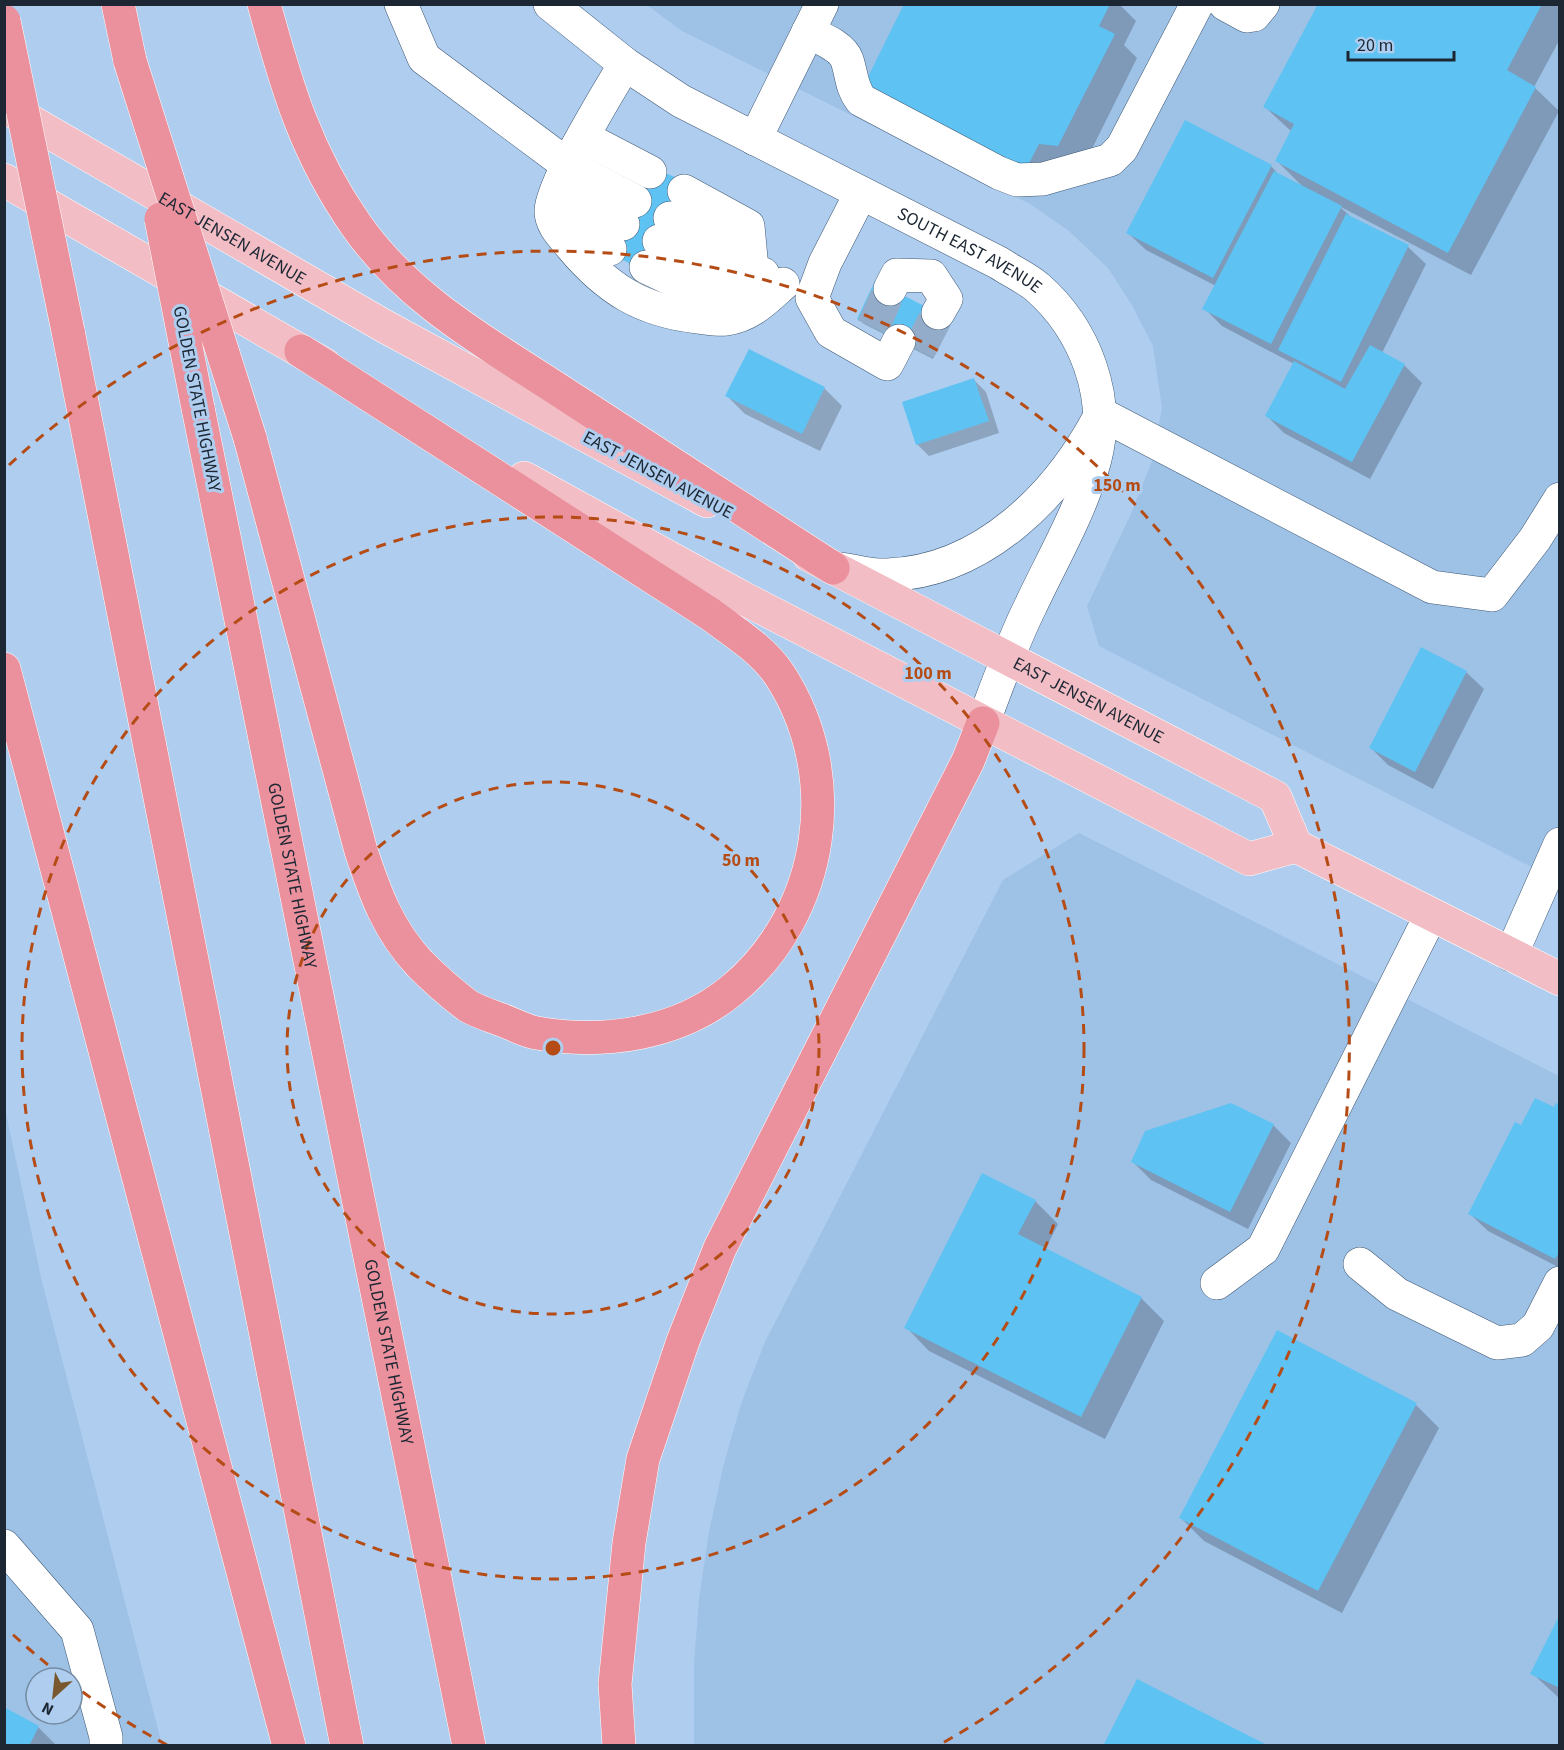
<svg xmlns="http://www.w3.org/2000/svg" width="1564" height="1750" font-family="'Source Sans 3',sans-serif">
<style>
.built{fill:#9ec1e6;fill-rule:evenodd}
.shadow{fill:#0003}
.building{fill:#5ec3f2}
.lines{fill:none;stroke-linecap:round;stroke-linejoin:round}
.minor-tunnel{stroke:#92acc9;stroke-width:33;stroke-dasharray:33 16;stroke-linecap:butt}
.minor-casing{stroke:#3e5875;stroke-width:34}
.major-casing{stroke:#fff;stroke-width:34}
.highway-casing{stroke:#fff;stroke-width:34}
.minor{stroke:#fff;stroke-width:33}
.major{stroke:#f2bdc4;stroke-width:33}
.highway{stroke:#ea919d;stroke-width:33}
.highway-bridge-casing{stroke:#fff;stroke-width:34;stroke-linecap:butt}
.highway-bridge{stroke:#ea919d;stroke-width:33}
.ring{fill:none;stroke:#b54c16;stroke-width:3;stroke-dasharray:10 8}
.labels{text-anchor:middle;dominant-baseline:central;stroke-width:6;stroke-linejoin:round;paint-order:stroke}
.street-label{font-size:18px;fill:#1c2733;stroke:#afcdee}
.centre{fill:#b54c16;stroke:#afcdee;stroke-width:3}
.ring-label{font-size:18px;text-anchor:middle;font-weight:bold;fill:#b54c16;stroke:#afcdee;stroke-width:6;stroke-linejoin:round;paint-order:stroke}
</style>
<rect width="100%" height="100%" fill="#afcdee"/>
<path class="built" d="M647 5H1559V881L1099 646 1087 606 1130 516 1152 461 1162 408 1153 346 1132 305 1108 268 1069 231 1030 204 682 31Z
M1079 833 1559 1076V1745L987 1746 970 1737 985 1745 694 1746V1665L699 1599 709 1532 723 1467 741 1404 765 1342 1003 880Z
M4 1104 42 1282 162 1745H5ZM36 1678H72V1714H36Z"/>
<path class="shadow" d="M906 4H1119L1136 21 1124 45 1137 58 1082 169 1050 192Z
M1320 4H1560V39L1534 87 1559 111 1471 275 1339 206 1352 218 1408 247 1426 264 1382 353 1404 365 1422 383 1370 479 1284 433 1267 416 1294 364 1222 326 1204 308 1216 286 1146 250 1128 233 1271 166 1280 176 1303 187 1277 161 1292 132 1265 107Z
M946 318 951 324 933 359 864 324 858 319Z
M974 380 986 392 999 433 929 456 917 444Z
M824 388 842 406 820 451 745 414 727 396Z
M1466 672 1484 689 1433 789 1388 765 1371 748Z
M1560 1106V1268L1488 1231 1470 1214 1522 1127Z
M1273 1125 1291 1143 1248 1229 1151 1180 1133 1162Z
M1035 1201 1058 1224 1045 1250 1141 1298 1164 1321 1105 1439 929 1351 906 1327Z
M1416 1405 1439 1428 1342 1613 1204 1541 1181 1518Z
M1560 1618V1699L1532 1673Z
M38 1727 57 1746H4Z"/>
<path class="building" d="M904 4H1110L1099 26 1115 34 1058 146 1039 144 1026 169 863 87Z
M1318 4H1542L1507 70 1536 87 1448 253 1275 161 1294 124 1263 107Z
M1185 120 1272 165 1213 278 1126 233Z
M652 167 688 183 644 270 608 253Z
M1274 171 1342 206 1271 344 1202 309Z
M1346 214 1409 245 1341 382 1278 350Z
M875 281 946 317 927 354 857 319Z
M1370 345 1405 364 1352 462 1265 416 1294 361 1345 389Z
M749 349 825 387 802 434 725 396Z
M974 378 989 421 916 445 902 402Z
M1421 647 1467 671 1415 772 1369 748Z
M1535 1098 1554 1107 1556 1103 1560 1104V1251L1555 1259 1468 1214 1515 1122 1521 1125Z
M1231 1103 1274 1124 1230 1212 1131 1162 1145 1131Z
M982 1173 1036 1200 1018 1234 1142 1297 1081 1417 904 1328Z
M1277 1330 1417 1403 1318 1591 1179 1518Z
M1560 1614V1688L1530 1674Z
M1137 1679 1269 1746H1103Z
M4 1707 39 1726 29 1746H4Z"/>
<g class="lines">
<path class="minor-tunnel" d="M873 327 890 289
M919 350 938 313"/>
<defs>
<g id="minor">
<path d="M401 4 424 58 569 166 635 201"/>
<path id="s1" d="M550 4 625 64 681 101 999 263C1011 271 1026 278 1037 287 1085 329 1111 397 1095 459 1082 509 1053 558 1031 605 1012 643 998 683 983 723"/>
<path d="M1225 4 1247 16 1254 15 1263 4"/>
<path d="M808 32C820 38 842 46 847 60 852 75 851 87 861 100L999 173 1017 180 1043 179 1110 160 1122 148 1197 4"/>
<path d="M625 64C609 91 551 185 551 211 551 225 563 236 571 246 607 289 642 311 698 317 707 318 717 320 726 319 750 316 765 300 783 284"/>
<path d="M583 137 650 172"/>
<path d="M755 139 822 4"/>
<path d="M558 190 623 224"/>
<path d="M861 193 825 263 812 298 831 332 887 364 899 341"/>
<path d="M558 215 610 249"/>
<path d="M670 218 729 249 752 269 763 274"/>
<path d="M659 241 718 272 752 269"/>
<path d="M646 267 705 295 733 290 752 269 748 226 684 191"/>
<path d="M890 289 897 275 931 276 946 299 938 313"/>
<path d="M841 569C856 571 872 576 887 575 983 572 1059 495 1101 414L1432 587 1492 595 1535 539 1560 499"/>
<path d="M1511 955 1560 844"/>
<path d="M1360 1264 1397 1294 1497 1343 1522 1340 1538 1326 1560 1283"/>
<path d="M1217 1283 1263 1249 1431 915"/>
<path d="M4 1546 77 1630 106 1737V1746"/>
</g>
<g id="major">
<path id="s2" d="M4 106 384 326 707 501"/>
<path d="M4 180 325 365"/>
<path d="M524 478 741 597 1249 859 1296 846"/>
<path id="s3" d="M809 555 1275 797 1296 846 1560 979"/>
</g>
<g id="highway">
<path d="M118 4 130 61"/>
<path d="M264 4C287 88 306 153 356 225 411 304 496 348 574 400 660 456 747 512 833 568"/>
<path d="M68 331 347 1746"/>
<path id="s4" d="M198 408 469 1746"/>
<path d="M250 438 361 851C375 893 388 930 420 964 434 978 452 994 468 1006 478 1012 492 1016 502 1020 513 1024 525 1031 537 1033 604 1045 679 1034 732 990 825 913 845 774 779 674 762 649 734 632 710 614L301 351"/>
<path d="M4 669 289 1746"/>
<path d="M619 1746 615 1684 629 1543 643 1459 683 1341 720 1248 968 761 983 723"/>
</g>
</defs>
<use href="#minor" class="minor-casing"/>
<use href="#major" class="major-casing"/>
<use href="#highway" class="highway-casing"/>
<use href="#minor" class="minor"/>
<use href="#major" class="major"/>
<use href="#highway" class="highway"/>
<defs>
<path id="highway-bridge" d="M4 21 68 331
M130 61 250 438
M161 219 198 408"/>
</defs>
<use href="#highway-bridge" class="highway-bridge-casing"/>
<use href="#highway-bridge" class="highway-bridge"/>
</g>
<g class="ring">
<circle cx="553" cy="1048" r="266"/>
<circle cx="553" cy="1048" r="531"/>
<path d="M167 1745A797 797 0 0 1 73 1685M62 1676A797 797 0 0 1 9 1631M9 465A797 797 0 1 1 939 1745"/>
</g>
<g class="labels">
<g class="street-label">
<text stroke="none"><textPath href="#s2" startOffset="264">EAST JENSEN AVENUE</textPath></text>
<text stroke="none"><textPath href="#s1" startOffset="488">SOUTH EAST AVENUE</textPath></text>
<text transform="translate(197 399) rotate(79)">GOLDEN STATE HIGHWAY</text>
<text transform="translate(658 475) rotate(28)">EAST JENSEN AVENUE</text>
<text stroke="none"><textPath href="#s3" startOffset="315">EAST JENSEN AVENUE</textPath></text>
<text stroke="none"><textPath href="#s4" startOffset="477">GOLDEN STATE HIGHWAY</textPath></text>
<text stroke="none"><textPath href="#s4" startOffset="963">GOLDEN STATE HIGHWAY</textPath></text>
</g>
</g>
<circle cx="553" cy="1048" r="9" class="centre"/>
<g class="ring-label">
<text x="1117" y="491">150 m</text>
<text x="928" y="679">100 m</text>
<text x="741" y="866">50 m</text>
</g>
<rect width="1564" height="1750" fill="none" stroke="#1c2733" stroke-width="12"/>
<g transform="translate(54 1696) rotate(207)"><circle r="28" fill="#afcdee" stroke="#748ba3" stroke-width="1.5"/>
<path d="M0-4.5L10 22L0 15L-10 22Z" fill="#79582f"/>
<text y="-9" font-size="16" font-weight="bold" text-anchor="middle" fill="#1c2733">N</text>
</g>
<path d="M1348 51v9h106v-9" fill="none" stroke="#1c2733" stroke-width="3"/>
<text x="1357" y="51" font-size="18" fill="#1c2733" stroke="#afcdee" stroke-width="4.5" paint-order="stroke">20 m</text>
</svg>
